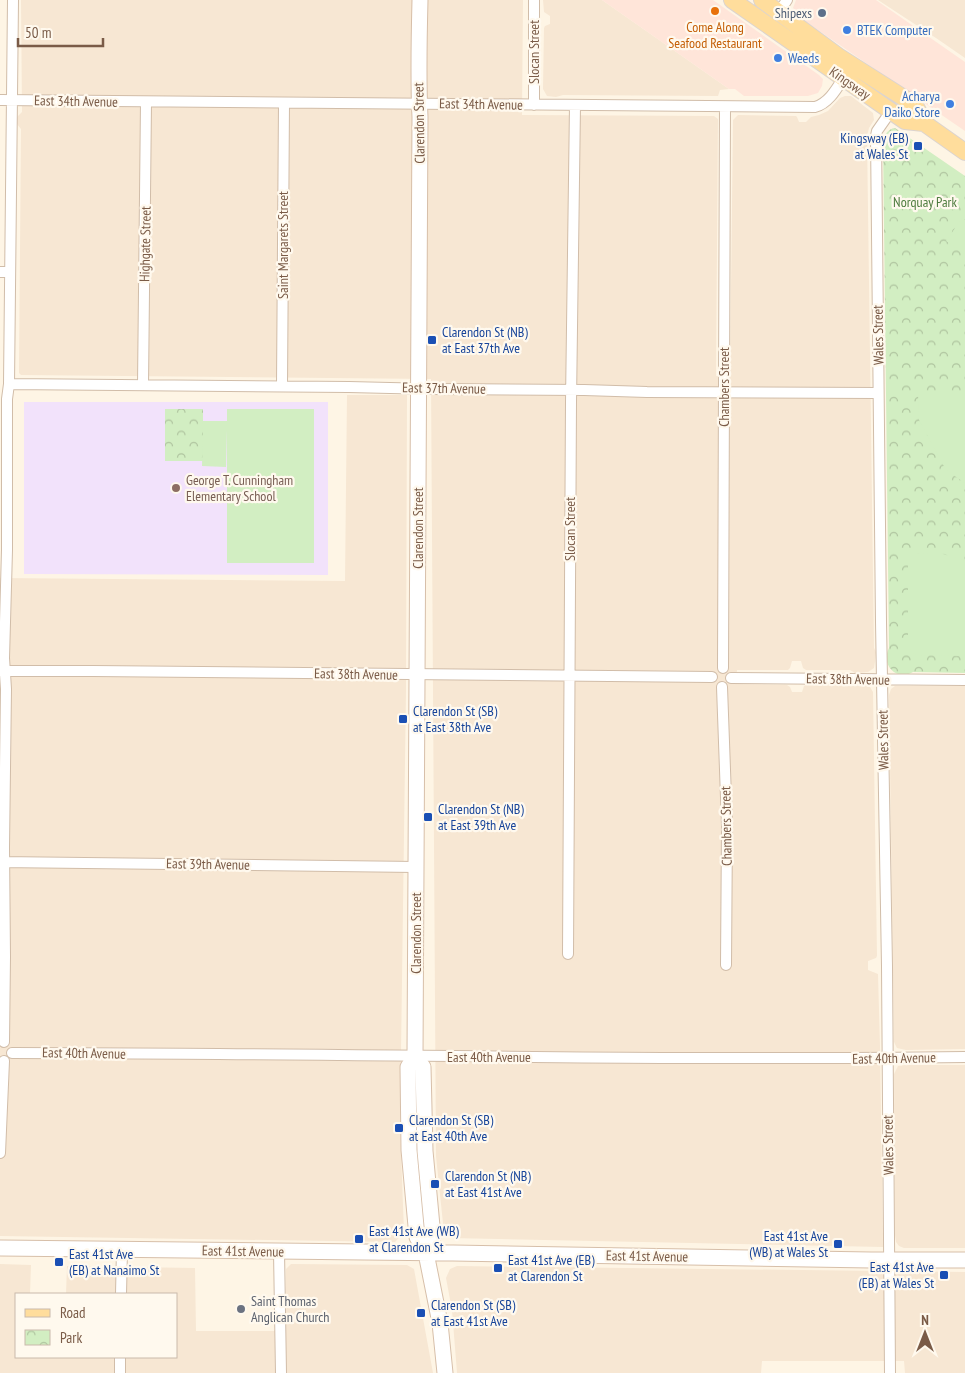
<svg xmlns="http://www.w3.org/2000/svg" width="965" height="1373" font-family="'PT Sans Narrow',sans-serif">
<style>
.residential{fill:#f7e7d3}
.commercial{fill:#ffe5d9}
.education{fill:#f2e2fb}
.park{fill:url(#park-crowns)}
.garden{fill:#d2eec2}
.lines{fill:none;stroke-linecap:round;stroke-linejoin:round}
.street-casing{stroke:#d1bda9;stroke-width:12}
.secondary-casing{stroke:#d7bfa9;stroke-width:17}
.primary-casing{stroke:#dcd4cf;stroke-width:18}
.street{stroke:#fff;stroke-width:10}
.secondary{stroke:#fff;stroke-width:15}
.primary{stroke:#ffdd9c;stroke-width:16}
.food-dot{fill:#e8710a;stroke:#fff9ee;stroke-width:2}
.service-dot{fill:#5c6f8a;stroke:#fff9ee;stroke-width:2}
.shop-dot{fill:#3f7fe0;stroke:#fff9ee;stroke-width:2}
.transit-dot{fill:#1a4fb4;stroke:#fff9ee;stroke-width:2}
.education-dot{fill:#8d6e63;stroke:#fff9ee;stroke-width:2}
.worship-dot{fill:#6b7280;stroke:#fff9ee;stroke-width:2}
.labels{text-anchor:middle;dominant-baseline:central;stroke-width:4.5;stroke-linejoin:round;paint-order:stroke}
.service-label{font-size:14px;fill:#4e5e75;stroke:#fff9ee;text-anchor:end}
.food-label{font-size:14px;fill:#c56008;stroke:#fff9ee}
.shop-label{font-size:14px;fill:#366cbe;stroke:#fff9ee;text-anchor:start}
.street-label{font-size:14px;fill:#7a5b47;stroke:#fff9ee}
.transit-label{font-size:14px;fill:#164399;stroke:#fff9ee;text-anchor:start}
.park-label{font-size:14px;fill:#4c7b3c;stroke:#fff9ee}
.education-label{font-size:14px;fill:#785e54;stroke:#fff9ee;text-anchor:start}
.worship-label{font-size:14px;fill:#5b616d;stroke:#fff9ee;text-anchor:start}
</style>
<defs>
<pattern id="park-crowns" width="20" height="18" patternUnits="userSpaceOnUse" patternTransform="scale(1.25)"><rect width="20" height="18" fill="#d2eec2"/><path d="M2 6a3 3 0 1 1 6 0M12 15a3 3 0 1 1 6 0" fill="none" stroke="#afc49f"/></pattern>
</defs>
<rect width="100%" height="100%" fill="#fef5e5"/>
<path class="residential" d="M21 0H523L522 115 714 116 718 119 716 376 730 374 733 120 738 115 796 116 797 117 799 122H806L811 117 819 115 828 111 840 98 845 96H851L873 113 874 120 869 128 867 136 874 648 876 652 875 662 874 668 868 672 855 673 850 670H806L803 668 801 661H792L790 668 788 670H737L736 684 787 685 790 687 792 692H802L804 686 806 685 865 686 870 687 873 692 877 956 876 958 868 961V970L878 974 880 1046 883 1247 450 1238 444 1233 436 1156 431 379 21 375 19 373 21 129 17 124V117L22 112Z
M543 0H602L729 89 720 90 718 96 563 95 556 97 547 96 543 89 544 28 545 26 550 24V16L544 12Z
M878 0H965V58L936 38Z
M347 395H407L406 690 400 1125 404 1232 395 1242 0 1236V578L345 581Z
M895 686H965V1049L906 1050 897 1048 894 1042 889 695 891 689Z
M905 1065H965V1248H904L899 1246 896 1242 895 1235 894 1074 898 1066Z
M0 1264 31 1265 30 1294H16V1357H176V1294H66L67 1266 195 1268 196 1331H286V1269L291 1264 407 1265 414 1269 433 1373H0Z
M457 1266 965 1272V1373H905L904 1361H762L761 1373H457L452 1310 446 1278 450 1269Z"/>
<path class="commercial" d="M602 0H713L819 75 823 79 822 86 818 93 808 96H744L735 89H729Z
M796 0H876L965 62V131L796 15 793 8Z"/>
<path class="education" d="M24 402H328V575L24 574Z"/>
<path class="park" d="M895 128 965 176V673L913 672C897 682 880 665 889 648L883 140C885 133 889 129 895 128Z
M165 409H203V461H165Z"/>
<path class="garden" d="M962 218 965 220V254L946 241Z
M918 394H965V483L946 470 919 420Z
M227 409H314V563H227V430L226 467 202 466 203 421H227Z
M908 553 943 554 965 561V656L916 655 908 648Z"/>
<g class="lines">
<defs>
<path id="street" d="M779 12 787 0
M0 100 815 107C830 103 838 86 846 74
M534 105V0
M0 272H10
M9 384 349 387 431 389 584 390 647 392 878 393
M143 385 146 102
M282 386 284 103
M723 668 725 107
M0 671H93L712 677
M731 678 965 680
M722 687 727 825 726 965
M0 862 416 867
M568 954 571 402 575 105
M4 1042 5 957 4 848 6 689 4 658 7 550V399L9 384 13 0
M12 1053C330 1053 647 1061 965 1057
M0 1153 4 1061
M279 1251 281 1373
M121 1294 122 1250
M120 1373V1357
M890 1373 887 966 881 622 876 136 877 131 891 111"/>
<path id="secondary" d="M420 0C419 39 418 78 420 117L415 1056 408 1067 409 1150 417 1237 426 1253 440 1323 445 1373
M415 1056 423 1067 425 1151 433 1237 426 1253
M0 1248 453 1253 871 1260H965"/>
<path id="primary" d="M732 0 905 121 924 123
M762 0 838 56 915 105 924 123 965 152"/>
</defs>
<use href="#street" class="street-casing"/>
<use href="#secondary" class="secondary-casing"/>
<use href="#primary" class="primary-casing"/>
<use href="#street" class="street"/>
<use href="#secondary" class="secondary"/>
<use href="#primary" class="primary"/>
</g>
<circle class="food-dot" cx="715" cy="11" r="5"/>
<circle class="service-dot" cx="822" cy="13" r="5"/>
<g class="shop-dot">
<circle cx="847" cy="30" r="5"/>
<circle cx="778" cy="58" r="5"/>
<circle cx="950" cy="104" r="5"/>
</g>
<g class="transit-dot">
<rect x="913" y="141" width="10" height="10" rx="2.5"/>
<rect x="427" y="335" width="10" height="10" rx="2.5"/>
<rect x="398" y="714" width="10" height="10" rx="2.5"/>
<rect x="423" y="812" width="10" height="10" rx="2.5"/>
<rect x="394" y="1123" width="10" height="10" rx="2.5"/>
<rect x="430" y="1179" width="10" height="10" rx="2.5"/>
<rect x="354" y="1234" width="10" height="10" rx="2.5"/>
<rect x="833" y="1239" width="10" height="10" rx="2.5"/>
<rect x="54" y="1257" width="10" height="10" rx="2.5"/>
<rect x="493" y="1263" width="10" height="10" rx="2.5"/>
<rect x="939" y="1270" width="10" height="10" rx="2.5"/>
<rect x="416" y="1308" width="10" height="10" rx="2.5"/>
</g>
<circle class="education-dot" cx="176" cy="488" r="5"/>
<circle class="worship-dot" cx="241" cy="1309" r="5"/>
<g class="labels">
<g class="service-label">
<text x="812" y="13">Shipexs</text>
</g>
<g class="food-label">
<text x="715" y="27">Come Along<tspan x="715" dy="16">Seafood Restaurant</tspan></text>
</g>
<g class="shop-label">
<text x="857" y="30">BTEK Computer</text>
<text x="788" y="58">Weeds</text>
<text x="940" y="96" text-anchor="end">Acharya<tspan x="940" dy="16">Daiko Store</tspan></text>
</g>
<g class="street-label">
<text transform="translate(534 52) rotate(-90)">Slocan Street</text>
<text transform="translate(850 83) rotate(35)">Kingsway</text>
<text transform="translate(76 101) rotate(1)">East 34th Avenue</text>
<text transform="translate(481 104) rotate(1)">East 34th Avenue</text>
<text transform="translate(419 123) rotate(-91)">Clarendon Street</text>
<text transform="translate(145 244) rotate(-89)">Highgate Street</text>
<text transform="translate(283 245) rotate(-90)">Saint Margarets Street</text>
<text transform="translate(878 335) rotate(-91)">Wales Street</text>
<text transform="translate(724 387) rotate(-90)">Chambers Street</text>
<text transform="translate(444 388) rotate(1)">East 37th Avenue</text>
<text transform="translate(418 528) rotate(-90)">Clarendon Street</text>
<text transform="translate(570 529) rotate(-90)">Slocan Street</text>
<text transform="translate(356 674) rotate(1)">East 38th Avenue</text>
<text transform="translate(848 679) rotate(1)">East 38th Avenue</text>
<text transform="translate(883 740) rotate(-91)">Wales Street</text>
<text transform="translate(726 826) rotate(-91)">Chambers Street</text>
<text transform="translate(208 864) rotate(1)">East 39th Avenue</text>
<text transform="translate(416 933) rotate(-90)">Clarendon Street</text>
<text transform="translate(84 1053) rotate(1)">East 40th Avenue</text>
<text x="489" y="1057">East 40th Avenue</text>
<text transform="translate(894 1058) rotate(-1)">East 40th Avenue</text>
<text transform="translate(888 1145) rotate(-91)">Wales Street</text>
<text transform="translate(243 1251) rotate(1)">East 41st Avenue</text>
<text transform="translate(647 1256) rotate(1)">East 41st Avenue</text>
</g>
<g class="transit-label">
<text x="908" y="138" text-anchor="end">Kingsway (EB)<tspan x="908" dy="16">at Wales St</tspan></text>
<text x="442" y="332">Clarendon St (NB)<tspan x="442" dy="16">at East 37th Ave</tspan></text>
<text x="413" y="711">Clarendon St (SB)<tspan x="413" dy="16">at East 38th Ave</tspan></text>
<text x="438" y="809">Clarendon St (NB)<tspan x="438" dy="16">at East 39th Ave</tspan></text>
<text x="409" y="1120">Clarendon St (SB)<tspan x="409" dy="16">at East 40th Ave</tspan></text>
<text x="445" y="1176">Clarendon St (NB)<tspan x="445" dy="16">at East 41st Ave</tspan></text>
<text x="369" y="1231">East 41st Ave (WB)<tspan x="369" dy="16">at Clarendon St</tspan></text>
<text x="828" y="1236" text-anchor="end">East 41st Ave<tspan x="828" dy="16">(WB) at Wales St</tspan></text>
<text x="69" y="1254">East 41st Ave<tspan x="69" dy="16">(EB) at Nanaimo St</tspan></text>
<text x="508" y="1260">East 41st Ave (EB)<tspan x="508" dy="16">at Clarendon St</tspan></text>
<text x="934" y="1267" text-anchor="end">East 41st Ave<tspan x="934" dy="16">(EB) at Wales St</tspan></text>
<text x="431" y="1305">Clarendon St (SB)<tspan x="431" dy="16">at East 41st Ave</tspan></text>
</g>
<g class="park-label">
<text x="925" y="202">Norquay Park</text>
</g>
<g class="education-label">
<text x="186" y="480">George T. Cunningham<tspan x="186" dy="16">Elementary School</tspan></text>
</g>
<g class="worship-label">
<text x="251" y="1301">Saint Thomas<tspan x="251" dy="16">Anglican Church</tspan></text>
</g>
</g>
<rect x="15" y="1293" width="162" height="65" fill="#fff9ee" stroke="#cabaab"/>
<rect x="25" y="1309" width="25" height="8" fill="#ffdd9c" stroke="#cabaab"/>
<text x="60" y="1318" font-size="15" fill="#7a5b47">Road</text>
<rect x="25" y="1330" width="25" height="15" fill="url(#park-crowns)" stroke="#cabaab"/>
<text x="60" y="1343" font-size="15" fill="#7a5b47">Park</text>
<g transform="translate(925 1333)" stroke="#fff9ee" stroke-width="4" paint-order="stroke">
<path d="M0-4L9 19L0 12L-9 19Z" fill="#7a5b47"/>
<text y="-8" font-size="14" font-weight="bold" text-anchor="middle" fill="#7a5b47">N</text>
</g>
<path d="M18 38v8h85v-8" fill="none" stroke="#7a5b47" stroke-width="2.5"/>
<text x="25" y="38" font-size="15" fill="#7a5b47" stroke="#fff9ee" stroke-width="4" paint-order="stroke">50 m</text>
</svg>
